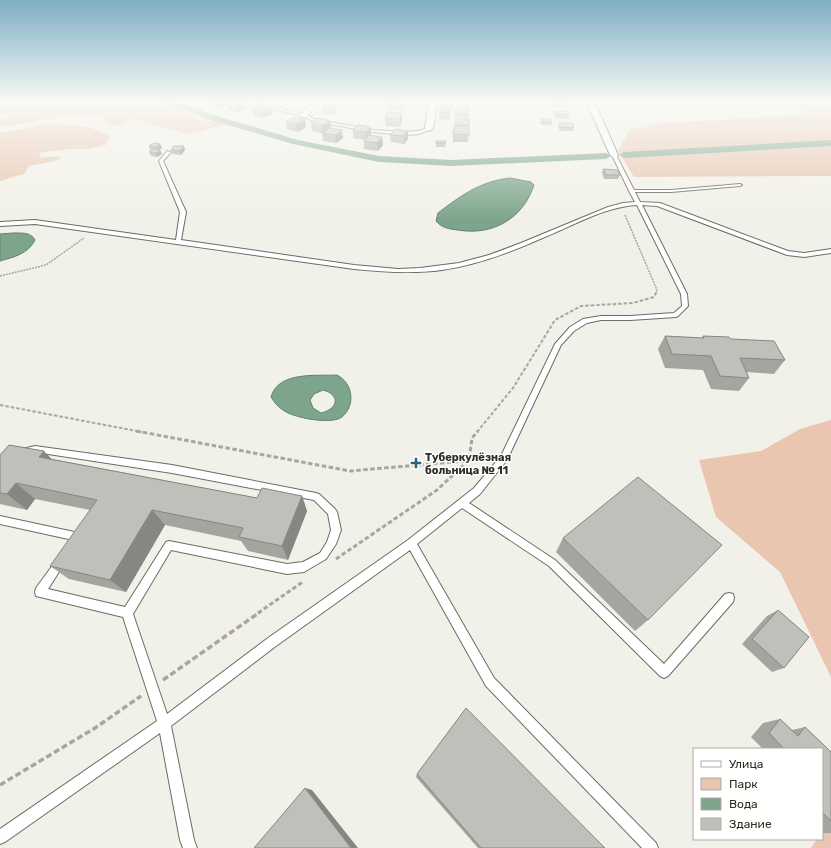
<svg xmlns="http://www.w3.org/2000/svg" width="831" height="848" font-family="Rubik,sans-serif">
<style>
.green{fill:#eac5b0}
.water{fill:#7da58b;stroke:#65816e;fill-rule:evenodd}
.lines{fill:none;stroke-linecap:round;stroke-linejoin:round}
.canal{fill:#7da58b;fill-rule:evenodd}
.lane-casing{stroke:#6c6b64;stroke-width:2}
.street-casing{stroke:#6c6b64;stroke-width:2}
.path-far3{stroke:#a7a6a0;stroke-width:1.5;stroke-dasharray:2 1;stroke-linecap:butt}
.path-far2{stroke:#a7a6a0;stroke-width:2;stroke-dasharray:3.5 2;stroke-linecap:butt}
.path-far1{stroke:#a7a6a0;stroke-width:3;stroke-dasharray:4.5 2.5;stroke-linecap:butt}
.path{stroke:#a7a6a0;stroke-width:3.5;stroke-dasharray:6 3;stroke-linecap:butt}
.lane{fill:#fff;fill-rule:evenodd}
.street{fill:#fff;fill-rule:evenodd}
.wall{fill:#a3a69f}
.shaded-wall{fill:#848782}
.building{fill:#bdc1b9;stroke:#848782}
.poi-dot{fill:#2d617d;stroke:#fffffe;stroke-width:1.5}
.labels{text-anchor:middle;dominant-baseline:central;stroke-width:3;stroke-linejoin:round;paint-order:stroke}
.poi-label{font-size:11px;font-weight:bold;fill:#2d2d2a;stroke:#fffffe;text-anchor:start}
</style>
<rect width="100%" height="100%" fill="#f2f1e9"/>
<path class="green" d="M35 101H39L43 106 67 103 68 101H109L110 103C122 102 133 106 144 103L139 101H165L196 108 217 116 216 118 201 117 195 114 191 117 207 122 219 120 230 123 231 125 216 127 199 132 188 134 133 119C120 124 118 129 104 121V117H61L0 127V120L6 118 11 114 0 116V105Z
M789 101H831V176L634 177 618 151 630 129 653 126 636 125 811 114Z
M47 124C67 125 93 125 110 136L106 145 88 149H69L39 153 41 158 60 156 59 160 29 166 24 174 0 181V133Z
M831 420V677L780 572 716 517 699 460 761 451 800 429Z
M831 817V848H811L817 839H822V831Z"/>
<path class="water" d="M510 178 531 182 534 185C523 219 492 236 458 230 449 229 442 228 436 221L438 213C460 196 481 181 510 178Z
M13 233C21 233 31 232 35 240 28 254 14 257 0 261V234Z
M337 375C353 383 356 405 342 417 332 425 293 418 283 410 278 407 274 402 271 397 278 371 317 376 337 375ZM323 390C341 395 338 409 321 413L313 408 310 400 314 394Z"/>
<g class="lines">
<path class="canal" d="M154 101H168L190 106 210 114 298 140 379 156 452 160 606 153 611 156 606 159 452 166 379 162 293 144 204 118 187 110Z
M831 140V146L624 158 619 155 624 152Z"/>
<defs>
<path id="lane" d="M241 101H247L305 114 314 119 373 130 405 132 418 131 429 128 431 129 419 134 405 135 373 132 313 121 303 116Z
M167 151 171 152 163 161 186 212 181 240 354 265 398 269 420 268 459 263 489 255 521 243 608 207 623 203 635 202 629 191 612 155 614 154 616 155 634 190H671L740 184 742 185 740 186 671 192H635L640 202 660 203 788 251 804 253 831 249V253L804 257 787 255 657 206 642 205 687 294 688 306 678 316 676 317 630 320H601L587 323 574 331 561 345 507 460 480 494 469 503 555 560 664 664 725 594 729 593 733 594 734 598 733 602 668 676 664 678 660 676 549 566 462 508 417 544 494 678 656 843 658 848H642L486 686 410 550 276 646 171 726 194 840 197 848H183L180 840 160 733 5 842 0 844V829L157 721 123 617 36 596 35 592 36 588 58 558 61 556 64 558 66 561 48 589 125 607 166 542 169 541 287 564 303 562 320 553 327 542 331 530 328 514 314 500 172 473 35 452 25 454 22 453 21 451 22 449 35 446 172 465 316 493 319 494 335 509 337 512 341 530 336 544 326 559 304 572 287 574 171 550 133 614 167 714 268 638 408 540 474 488 501 456 555 344 570 327 583 319 601 316H630L674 313 682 306 681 294 637 205C603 207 571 227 540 239 509 253 476 265 442 270 413 274 383 272 354 269L35 224 0 226V222L35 220 176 240 180 212 159 161Z
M0 516 79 533 82 534 84 537 80 542 77 543 74 542 73 540 0 524Z"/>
<path id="street" d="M311 101H319L307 117H301L300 115Z
M429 101H437L433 129 429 131 425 129Z
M586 101H594L618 155 617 157 614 158 610 155Z"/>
</defs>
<use href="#lane" class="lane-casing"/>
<use href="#street" class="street-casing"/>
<path class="path-far3" d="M625 215 657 290 656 292
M0 276 46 265 84 238"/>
<path class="path-far2" d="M0 405 142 432
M477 432 513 388 555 320 581 306 633 303 654 297 657 291"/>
<path class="path-far1" d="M136 431 350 471 487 459
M336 559 437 490 469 460 472 438 478 431
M258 613 304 581"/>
<path class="path" d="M163 680 260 612
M0 785 95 728 141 696"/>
<use href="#lane" class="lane"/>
<use href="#street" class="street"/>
</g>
<path class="wall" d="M191 101H208L199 104Z
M208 101H226L227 102 245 101 247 108 237 112 228 109 227 105 217 109 209 106Z
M362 101H371L370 103H362Z
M388 101H404V107L401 111 387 109V102Z
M416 101H425V103L416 102Z
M456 101H468V104L456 103Z
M549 101H566L564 107H550L549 103Z
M454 104 453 110H451L450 120 439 119V112L442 109V106Z
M271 107 273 114 263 118 254 116 252 108Z
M469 108 468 118 455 117V113Z
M337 109 334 115 323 114 322 111Z
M555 111 569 115 568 119 555 118 554 114Z
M402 113V120L400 127 386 126 385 119Z
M455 119H469V126L468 142H453V134L455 126Z
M541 119 552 122 551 125H542L540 123Z
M305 120 306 127 298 132 287 129 286 122Z
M330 121 331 128 343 138 336 143 323 141 322 133 312 131 311 123Z
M559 123 574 128 573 131H560L558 127Z
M371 127V135L370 136 382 137 383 145 378 151 364 149V141L365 140 353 138V131Z
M408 131V139L404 144 391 142 390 135Z
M436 141H446L445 147H436Z
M160 144 162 148 159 150H160L162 154 157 157 151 156 149 152 152 150H150L149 146Z
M171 150H185L181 155 172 154Z
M603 169 620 175 618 179H604L602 173Z
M665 336 702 338 703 336 731 339 785 360 774 374 747 372 749 378 739 391 711 389 703 370 665 368 658 349Z
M0 455 52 459 257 498 302 496 307 511 288 560 248 551 241 541 165 525 126 592 69 579 50 566 90 510 35 499 27 510 0 504Z
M563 538 648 620 635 631 556 552Z
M778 610 784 668 772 672 742 644 767 616Z
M780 719 792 730 805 727 831 752V833H822V749H763L751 737 763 723Z
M417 774 605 848H478L416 777Z"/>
<path class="shaded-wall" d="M198 101H208L199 104Z
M215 101H226L227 105 217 109Z
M245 101 247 108 237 112 235 105Z
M403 101H404V107L401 111V103Z
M337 105V109L334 115V111Z
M271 107 273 114 263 118 262 111Z
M402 113V120L400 127V119Z
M305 120 306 127 298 132 296 124Z
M330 121 331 128 323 133 322 126Z
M371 127V135L366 140V132Z
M342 130 343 138 336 143 335 135Z
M408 131V139L404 144V136Z
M382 137 383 145 378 151 377 143Z
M160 144 162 148 158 151 156 147Z
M184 146 185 150 181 155 180 151Z
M160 150 162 154 157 157 156 153Z
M44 451 60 468 39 457Z
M16 483 35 499 27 510 7 494Z
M302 496 307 511 288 560 282 546Z
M152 510 165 525 126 592 110 580Z
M305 788 312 790 358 848H351Z"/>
<path class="building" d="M229 101H244L235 105 227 102Z
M388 101H403L401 103 387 102Z
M443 103 454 104 453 106H442Z
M262 104 271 107 262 111 252 108Z
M326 105H337L334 111H322Z
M456 108H469V114L455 113Z
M440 109H451L450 112H439Z
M555 111H568L569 115 556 114Z
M387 112 402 113 400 119H385Z
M294 117 305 120 296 124 286 122Z
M318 118 330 121 322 126 311 123Z
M455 119H469V125H455Z
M541 119H550L552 122H542Z
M559 123H573L574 128 560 127Z
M358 125 371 127 366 132 353 131Z
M454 126H469V135L453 134Z
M330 128 342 130 335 135 322 133Z
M395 129 408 131 404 136 390 135Z
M369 135 382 137 377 143 364 141Z
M436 141H446L445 143H436Z
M154 143 160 144 156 147 149 146Z
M174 146H184L180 151 171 150Z
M154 149 160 150 156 153 149 152Z
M603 169 617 170 620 175H606Z
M665 336 704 338 703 336 729 337 731 339 774 341 785 360 740 358 749 378 720 376 711 356 672 354Z
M9 445 44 451 39 457 257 498 262 488 302 496 282 546 239 537 243 528 152 510 110 580 50 566 97 500 16 483 7 494 0 493V455Z
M638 477 722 545 648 620 563 538Z
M778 610 809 637 784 668 752 639Z
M466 708 605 848H481L417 774Z
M780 719 798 736 805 727 831 752V821L822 812V749H784L769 733Z
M305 788 351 848H254Z"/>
<linearGradient id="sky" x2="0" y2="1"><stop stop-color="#7daec3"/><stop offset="0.46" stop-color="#f9f9f5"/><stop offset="1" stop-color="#f9f9f5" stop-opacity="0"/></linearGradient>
<rect width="831" height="220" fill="url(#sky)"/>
<path class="poi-dot" d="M414 457h4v4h4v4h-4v4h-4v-4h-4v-4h4z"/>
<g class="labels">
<g class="poi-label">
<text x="425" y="457">Туберкулёзная<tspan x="425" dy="13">больница № 11</tspan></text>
</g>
</g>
<rect x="693" y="748" width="130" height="92" fill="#fffffe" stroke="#ababa9"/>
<rect x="701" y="761" width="20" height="6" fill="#ffffff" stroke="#ababa9"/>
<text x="729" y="768" font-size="12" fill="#2d2d2a">Улица</text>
<rect x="701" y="778" width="20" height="12" fill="#eac5b0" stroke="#ababa9"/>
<text x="729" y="788" font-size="12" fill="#2d2d2a">Парк</text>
<rect x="701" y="798" width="20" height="12" fill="#7da58b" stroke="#ababa9"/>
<text x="729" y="808" font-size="12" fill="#2d2d2a">Вода</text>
<rect x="701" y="818" width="20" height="12" fill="#bdc1b9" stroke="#ababa9"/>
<text x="729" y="828" font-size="12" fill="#2d2d2a">Здание</text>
</svg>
